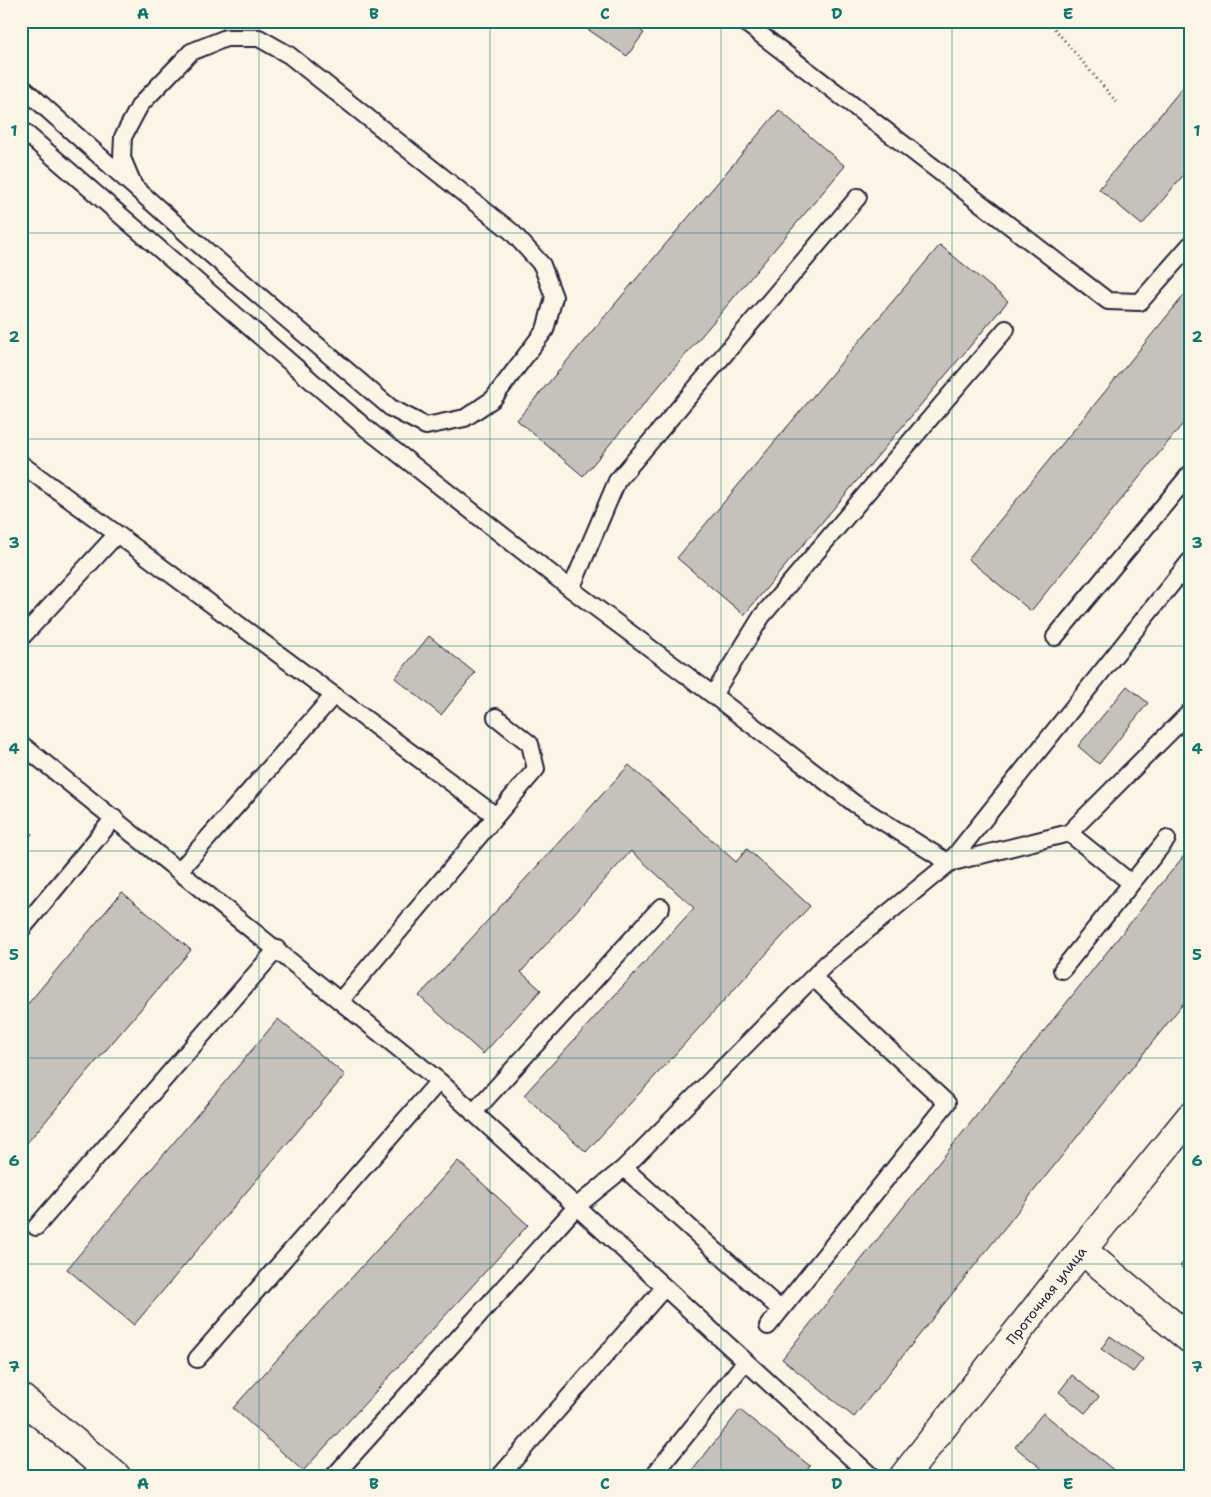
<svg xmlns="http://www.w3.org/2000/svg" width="1211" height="1497" font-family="'Shantell Sans',sans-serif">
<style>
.building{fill:#c6c1bb;stroke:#22223b}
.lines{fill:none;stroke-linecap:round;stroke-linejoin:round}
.service-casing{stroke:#22223b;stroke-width:20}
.minor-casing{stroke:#22223b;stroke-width:31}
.tertiary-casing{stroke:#22223b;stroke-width:31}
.path{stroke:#22223b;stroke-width:3;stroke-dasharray:1 4;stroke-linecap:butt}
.service{stroke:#fcf5e5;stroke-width:16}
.minor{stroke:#fcf5e5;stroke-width:28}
.tertiary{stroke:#fcf5e5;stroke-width:28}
.grid{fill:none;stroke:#0f766e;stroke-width:1;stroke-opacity:0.55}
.labels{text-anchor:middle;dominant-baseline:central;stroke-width:5;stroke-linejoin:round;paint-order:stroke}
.street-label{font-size:14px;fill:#22223b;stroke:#fcf5e5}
.neatline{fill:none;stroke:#0f766e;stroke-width:2}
.grid-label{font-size:16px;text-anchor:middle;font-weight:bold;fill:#0f766e}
</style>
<rect width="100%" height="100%" fill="#fcf5e5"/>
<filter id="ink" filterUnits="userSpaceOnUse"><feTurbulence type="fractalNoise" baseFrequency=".02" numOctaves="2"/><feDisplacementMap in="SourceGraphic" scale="10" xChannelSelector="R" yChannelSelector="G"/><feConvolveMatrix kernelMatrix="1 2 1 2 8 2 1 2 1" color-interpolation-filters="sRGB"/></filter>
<g filter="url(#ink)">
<path class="building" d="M587 21H628L644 33 627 56 583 26Z
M1184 86 1190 91V167L1142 225 1099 189Z
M779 110 845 166 583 476 517 420Z
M940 245 1008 301 744 615 677 558Z
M1190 288V415L1031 611 968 559Z
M429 636 475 673 441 715 395 678Z
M1127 686 1148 703 1099 764 1078 746Z
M629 765 736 862 747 849 810 906 586 1152 524 1095 694 908 631 851 521 972 541 990 483 1054 419 996Z
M21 825 32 834 21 846Z
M1190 848V995L854 1417 782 1359Z
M122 892 191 950 21 1150V1012Z
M278 1019 345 1075 134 1325 67 1269Z
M458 1161 528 1225 303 1471 233 1408Z
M1190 1255V1275L1180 1266Z
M1110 1336 1143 1359 1133 1372 1101 1349Z
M1072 1375 1099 1397 1085 1413 1059 1392Z
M740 1410 810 1466 802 1476H688Z
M1043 1413 1121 1476H1051L1015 1447Z"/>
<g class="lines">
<defs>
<path id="service" d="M743 21 1108 301 1140 302 1190 245
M21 86 195 241 391 408 426 426 465 418 493 399 545 330 554 297 542 265 512 232 289 55 259 38H226L191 52 140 105 123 137 122 158 133 184
M21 129 367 429 571 589 713 695 855 804 949 863 1069 833 1190 712
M21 464 117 534 21 638
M117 534 496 816 340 1001
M571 589 617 481 858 197
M1055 637 1190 474
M713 695 762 616 1006 329
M496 717 530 744 536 769 496 816
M21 744 439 1081 871 1476
M1069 833 1131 883
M179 871 334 695
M21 930 114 818
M1062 970 1167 839
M473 1113 661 907
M624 1168 781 1310
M36 1227 277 949
M768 1326 947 1103 851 1014 813 977
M197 1359 439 1081
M334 1476 577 1206 624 1168 826 964 949 863 1190 561
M500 1476 664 1288
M653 1476 745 1362"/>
<path id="minor" d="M1082 1250 1190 1339"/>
<g id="tertiary">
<path d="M21 1398 116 1476"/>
<path id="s1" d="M904 1476 1082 1250 1190 1117"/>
</g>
</defs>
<use href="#service" class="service-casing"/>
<use href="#minor" class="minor-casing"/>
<use href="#tertiary" class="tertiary-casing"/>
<path class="path" d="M1048 21 1119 105"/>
<use href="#service" class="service"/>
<use href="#minor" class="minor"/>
<use href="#tertiary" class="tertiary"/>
</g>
</g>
<path class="grid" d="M259 21V1476M490 21V1476M721 21V1476M952 21V1476M21 233H1190M21 439H1190M21 646H1190M21 851H1190M21 1058H1190M21 1264H1190"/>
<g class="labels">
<g class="street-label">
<text stroke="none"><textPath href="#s1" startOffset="230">Проточная улица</textPath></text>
</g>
</g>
<rect width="1211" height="1497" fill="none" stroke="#fcf5e5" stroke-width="55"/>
<rect x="28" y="28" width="1156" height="1442" class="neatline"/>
<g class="grid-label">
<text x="143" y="19">A</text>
<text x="374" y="19">B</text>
<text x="605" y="19">C</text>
<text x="837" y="19">D</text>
<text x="1068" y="19">E</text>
<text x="14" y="136">1</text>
<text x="1197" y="136">1</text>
<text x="14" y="342">2</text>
<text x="1197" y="342">2</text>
<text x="14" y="548">3</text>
<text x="1197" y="548">3</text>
<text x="14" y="754">4</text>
<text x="1197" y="754">4</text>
<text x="14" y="960">5</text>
<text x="1197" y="960">5</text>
<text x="14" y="1166">6</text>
<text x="1197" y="1166">6</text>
<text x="14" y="1372">7</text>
<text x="1197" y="1372">7</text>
<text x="143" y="1489">A</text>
<text x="374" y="1489">B</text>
<text x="605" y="1489">C</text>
<text x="837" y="1489">D</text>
<text x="1068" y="1489">E</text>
</g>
</svg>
